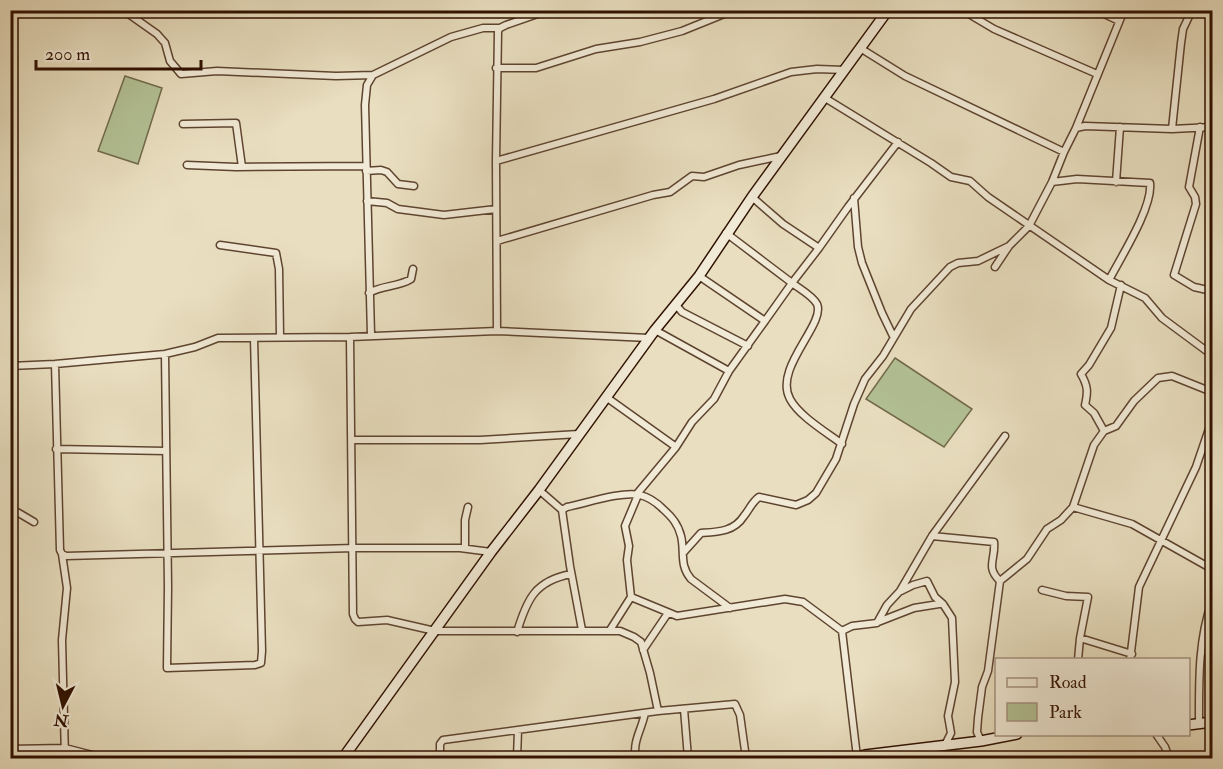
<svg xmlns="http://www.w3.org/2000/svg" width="1223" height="769" font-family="'IM FELL Double Pica',serif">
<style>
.green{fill:#b3c296;stroke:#726a4b;stroke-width:1.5}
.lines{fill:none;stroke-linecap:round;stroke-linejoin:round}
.street-casing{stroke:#5e4430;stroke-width:9}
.secondary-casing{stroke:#301100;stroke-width:12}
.street{stroke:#f1ead6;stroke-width:6}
.secondary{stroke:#f1ead6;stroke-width:9}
</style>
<rect width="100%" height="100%" fill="#e9dfc0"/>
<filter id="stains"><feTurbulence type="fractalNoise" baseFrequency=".00333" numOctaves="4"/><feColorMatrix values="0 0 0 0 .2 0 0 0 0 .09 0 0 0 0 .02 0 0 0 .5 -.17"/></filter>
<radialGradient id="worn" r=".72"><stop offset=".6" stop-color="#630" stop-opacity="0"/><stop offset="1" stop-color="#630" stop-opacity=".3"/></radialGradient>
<path class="green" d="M125 76 162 88 138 164 98 151Z
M895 358 972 409 944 447 866 399Z"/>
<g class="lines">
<defs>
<path id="street" d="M123 10 157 34 165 43 170 61 181 74 217 71 336 76 373 75
M962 10 994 29 1097 74
M1096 10 1119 21
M860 48 905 76 1064 152
M496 68H536L596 49 640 42 682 31 734 10
M825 98 931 163 951 177 970 181 988 197 1109 280 1145 298 1162 318 1212 355
M183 124 236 123 242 167
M1200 127 1189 187 1195 197 1196 204 1174 275 1194 287 1212 291
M1076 128 1124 10
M1172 129 1181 43 1183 29 1192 10
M496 161 498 31 500 28 506 25 549 10
M187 165 236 167 366 166
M366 171 381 170 387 172 398 184 414 186
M1052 182 1077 179 1150 183C1153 207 1121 257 1109 280
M1116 182 1120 127
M752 197 783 224 819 248 792 283C800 289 813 296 817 304 826 324 773 368 790 399 799 416 826 432 842 444
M854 198 858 247 862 263 882 313 893 336
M367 201 387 203 398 209 444 215 496 209
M726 233 792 283 765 321
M497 241 653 195 670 192 692 176 704 177 739 165 781 156
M220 245 276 253 279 269 280 336
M819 248 848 207 898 142
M995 267 1009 246 1029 226 1052 182 1064 152 1076 128 1085 126 1172 129 1212 127
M369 293C382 285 399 287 411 279L413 269
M676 305 682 312 748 346
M655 330 729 371
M497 331 496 161 714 99 791 72 817 69 845 70
M371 335 365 105 367 85 373 75 451 37 483 28H500
M350 337 353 614 355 619 358 622 387 620 435 631H620L634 637 641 642 650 673 658 711
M165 354 168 587 167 668 255 665 261 663 262 651 254 338
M55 364 60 550 62 554 66 556 354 548H460L491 552
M10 366 55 364 165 354 195 347 218 338 350 337 497 331 649 338
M1212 392 1172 376 1158 378 1134 401 1116 426 1104 431 1094 445 1073 507 1132 524 1212 569
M606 397 676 447
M1104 431 1094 413 1085 405C1088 392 1088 386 1081 374L1089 365 1111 328 1121 285
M353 440H480L579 434
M56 449 166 451
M539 490 562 510 570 566 582 630
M636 495 676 447 692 422 714 399 729 371 765 321 699 276
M562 510 567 507C587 503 621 491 640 495 648 497 657 503 663 509 672 517 678 524 681 536 685 552 679 565 691 579L730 608
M10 512H17L34 522
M932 536 994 542C996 559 985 567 1000 581
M465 548V520L468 507
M683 553 701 533C717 532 734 532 744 516 749 510 752 502 759 497L796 505 808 500 816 493 836 459 854 404 865 379 883 356 911 309 950 267 958 263 978 261 1009 246
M62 554 67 588 62 640 65 758
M1042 590 1066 596 1088 597 1080 638 1078 660
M901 591 913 585 927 581 935 597 943 604
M631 597 627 560 629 546 625 526 638 495
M878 622 914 608 939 604H943L952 618 955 682 948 716 951 733 945 745
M610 630 631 597 677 616 785 599 803 602 842 631 857 757
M842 631 852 626 877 623 887 605 900 591 932 536 1005 436
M517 632C527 599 535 581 571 574
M1080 638 1132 654
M643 650 668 613
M1130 660 1139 587 1196 467 1212 420
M684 709 688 758
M1199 723C1199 681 1198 641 1212 601
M1156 734 1165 747 1169 758
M981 741 977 732 978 718 982 687 988 671 1000 581 1027 559 1047 529 1061 520 1073 507
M10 749 65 748 104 758
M440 758V744L443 740 658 711 735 704 740 715 746 758
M517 758 518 730
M636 758C632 742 642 729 645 713"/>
<path id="secondary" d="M1188 725 1212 722
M343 758 491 552 539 490 655 330 699 276 752 197 888 10
M852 758 865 755 981 741 1017 734"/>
</defs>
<use href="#street" class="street-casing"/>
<use href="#secondary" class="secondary-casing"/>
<use href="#street" class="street"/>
<use href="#secondary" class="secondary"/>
</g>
<rect width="1223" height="769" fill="none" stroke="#e9dfc0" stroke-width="36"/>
<rect x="12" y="12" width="1199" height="745" fill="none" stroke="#301100" stroke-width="3"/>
<rect x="18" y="18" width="1187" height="733" fill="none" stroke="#301100" stroke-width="1.5"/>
<rect x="995" y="658" width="195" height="78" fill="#f1ead6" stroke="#a49380" stroke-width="1.5"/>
<rect x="1007" y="678" width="30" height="9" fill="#f1ead6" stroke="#a49380" stroke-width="1.5"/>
<text x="1049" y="688" font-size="18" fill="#301100">Road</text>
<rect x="1007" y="703" width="30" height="18" fill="#b3c296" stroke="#a49380" stroke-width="1.5"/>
<text x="1049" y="718" font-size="18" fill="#301100">Park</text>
<g transform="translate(63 706) rotate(187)" stroke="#f1ead6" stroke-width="4.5" paint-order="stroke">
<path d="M0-4.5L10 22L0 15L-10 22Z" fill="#301100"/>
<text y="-9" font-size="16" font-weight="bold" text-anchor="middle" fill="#301100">N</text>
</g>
<path d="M36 60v9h165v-9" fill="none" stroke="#301100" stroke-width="3"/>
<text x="45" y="60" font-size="18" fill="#301100" stroke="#f1ead6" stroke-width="4.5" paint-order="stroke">200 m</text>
<rect width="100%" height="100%" filter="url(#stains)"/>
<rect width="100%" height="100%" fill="url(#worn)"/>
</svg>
